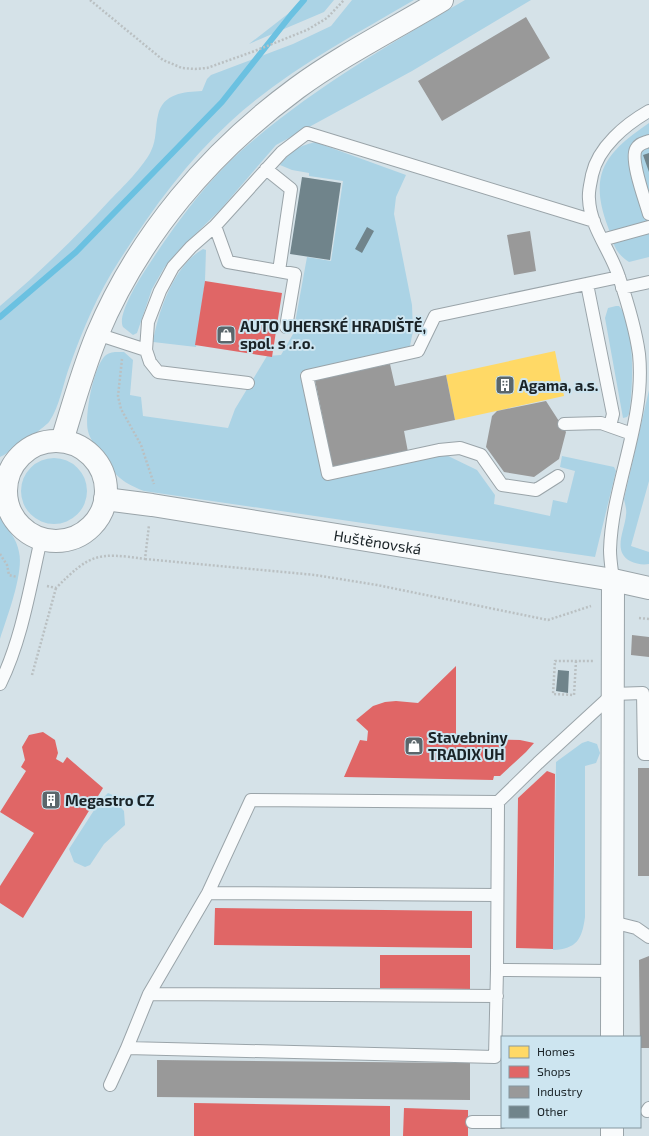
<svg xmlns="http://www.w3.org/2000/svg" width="649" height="1136" font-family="'Exo 2',sans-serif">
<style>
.green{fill:#abd3e5}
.homes{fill:#ffd966}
.shops{fill:#e06666}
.industry{fill:#999}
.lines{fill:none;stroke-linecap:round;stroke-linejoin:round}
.stream{stroke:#6bc1e1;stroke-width:6}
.building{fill:#70848b}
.service-casing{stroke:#9aa4a9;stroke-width:14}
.minor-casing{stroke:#9aa4a9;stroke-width:24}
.tertiary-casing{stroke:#9aa4a9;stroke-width:24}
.path{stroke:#bac0c2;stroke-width:2.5;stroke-dasharray:2 2;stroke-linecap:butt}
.service{stroke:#f9fbfc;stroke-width:12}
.minor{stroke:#f9fbfc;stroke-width:22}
.tertiary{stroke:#f9fbfc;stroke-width:22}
.labels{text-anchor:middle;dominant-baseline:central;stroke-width:4;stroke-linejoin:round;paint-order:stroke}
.poi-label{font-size:15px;font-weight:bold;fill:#1a2327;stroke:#cde5f0;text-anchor:start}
.street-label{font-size:15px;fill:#1a2327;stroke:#cde5f0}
</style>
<rect width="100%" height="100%" fill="#d5e2e8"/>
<path class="green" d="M301 0H334L324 12 249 44 289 13Z
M352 0H414C351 37 284 72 230 122 186 162 151 211 119 261 98 293 83 329 70 365 63 383 60 406 49 422 45 427 6 455 0 457V306C39 273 75 238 110 200 122 188 144 166 151 151 157 139 155 127 158 115 163 93 184 92 202 91L207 79 211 75 293 44 331 26Z
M465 0H531L412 71 276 145 220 210 179 250 164 268 152 289 137 333 133 335 123 327C117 316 137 283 144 272 172 229 203 185 242 150 310 90 387 46 465 0Z
M649 123V257L629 262C614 252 614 244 608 227 588 174 605 153 649 123Z
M315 142 406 175 396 197 394 214 412 305 413 331 410 346 300 373 323 479 444 454 477 470 495 495 494 504 550 516 553 500 567 503 575 471 560 467 562 456 614 467 616 471 595 557 144 491C118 481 115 474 99 452 95 445 90 439 88 431 84 416 94 364 106 355 111 351 119 352 124 352L133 360 130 395 141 397 143 416 228 428 235 409 267 356 281 355 293 334 307 257 331 261 343 181 309 176V173L292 170 280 165C292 150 297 147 315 142Z
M203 249 206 250 205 281 196 347 153 342C158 312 174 265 203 249Z
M616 306H619C636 324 633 391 629 414L627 417 623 418 605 318 608 308Z
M649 390V481L631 546 649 552V564C643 565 636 564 630 561 612 551 625 530 626 515 627 510 625 504 624 499Z
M21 491a33 33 0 1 1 66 0a33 33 0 1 1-66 0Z
M0 517C7 528 17 539 19 552 24 573 7 617 0 639Z
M588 741 597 744 600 753 596 763 585 766V917C582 939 577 949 553 950L556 762 582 743Z
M108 793 117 797V803L124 811 125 825 104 844 90 865 85 867 74 862 69 849 100 801Z"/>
<path class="homes" d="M555 351 564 396 455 420 446 375Z"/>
<path class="shops" d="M205 281 282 293 272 357 195 345Z
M456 666V739L520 740 534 743 526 752 500 776H494L493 780 344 777 360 740 367 741 368 731 356 720 373 706 385 702 396 701 418 703Z
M43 732 55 740 58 753 56 759 63 763 67 757 103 788 23 918 0 903V886L34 833 0 812 26 771 21 767 25 760 22 747 29 735Z
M547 771 555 774 553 949 516 948 518 798Z
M215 908 472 911V948L214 945Z
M380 955H470V989L380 988Z
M194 1103 390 1106V1136H194Z
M404 1108 468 1110V1136H403Z"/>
<path class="industry" d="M526 17 550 58 442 121 418 81Z
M530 231 536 271 514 275 507 235Z
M390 364 395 386 446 375 455 420 404 431 408 452 333 468 315 380Z
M546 401 566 432 559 459 534 477 504 472 486 447 492 416 497 411Z
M632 635 649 637V657L631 655Z
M638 768H649V876H638Z
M649 956V1048H640L639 960Z
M157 1060 470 1063V1100L157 1097Z"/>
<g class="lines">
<path class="stream" d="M0 317 76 252 222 102 291 15 304 0"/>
</g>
<path class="building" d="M649 153V172L643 155Z
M302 177 341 183 330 260 290 254Z
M367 227 374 231 362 253 355 249Z
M558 670 569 671 568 693 556 691Z"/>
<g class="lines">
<defs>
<path id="service" d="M649 141C644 143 639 143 636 149 630 160 645 200 649 214
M266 169 291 189 279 271
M215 226 228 262 295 274 286 327
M602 240 649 227
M587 284 613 414 610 426
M622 288 649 282
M97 334 146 350 148 322 160 291 173 267 191 247 215 226 282 152 307 133 594 221
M146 350 150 362 158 372 248 383
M564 424 601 423 632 434
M558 476 536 490 502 485 481 455 460 448 439 450 328 474 307 376 418 351 435 316 619 277
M613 580C612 571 610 560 610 550 612 484 646 421 639 354 636 332 626 298 619 277 611 251 590 227 589 199 588 191 591 182 592 175 598 147 626 124 649 111
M0 684C22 639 30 587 41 539
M208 893 497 895
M612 922 636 928 649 937
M497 970 495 1057 127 1048 149 994 208 893 251 800 498 802
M612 971 497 970 498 802 538 763 613 694 643 693 644 754H649
M149 994 497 996
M110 1085 127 1048
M647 1111 649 1108
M472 1122H502"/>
<path id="minor" d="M62 441C73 405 83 369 97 335 139 235 210 152 297 88 342 55 394 29 442 0
M612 1037 613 580
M612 1136V1127"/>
<g id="tertiary">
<circle cx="56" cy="491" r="50"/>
<path id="s1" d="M105 499 152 505 613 580 649 588"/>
</g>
</defs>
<use href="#service" class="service-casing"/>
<use href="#minor" class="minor-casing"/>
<use href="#tertiary" class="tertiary-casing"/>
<path class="path" d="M90 0 163 60 182 68 195 69 207 68 252 52 307 30 327 18 344 0
M122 359 118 396 121 409 141 445 154 484
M0 554 7 565 9 575 17 577
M145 559 315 575 377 585 548 620 591 606
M47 586 56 588C90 554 97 552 145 559L149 525
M639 618 649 619
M576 661 574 695 553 694 555 661H593
M32 675 56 588"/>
<use href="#service" class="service"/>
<use href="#minor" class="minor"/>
<use href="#tertiary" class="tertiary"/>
</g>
<defs>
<symbol id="shop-square" viewBox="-11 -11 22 22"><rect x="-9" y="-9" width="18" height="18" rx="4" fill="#5b666b" stroke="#cde5f0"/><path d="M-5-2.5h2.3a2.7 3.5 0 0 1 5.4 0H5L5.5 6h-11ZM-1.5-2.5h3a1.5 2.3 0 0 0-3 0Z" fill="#fff"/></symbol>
<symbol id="building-square" viewBox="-11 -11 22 22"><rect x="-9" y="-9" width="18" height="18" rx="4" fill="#5b666b" stroke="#cde5f0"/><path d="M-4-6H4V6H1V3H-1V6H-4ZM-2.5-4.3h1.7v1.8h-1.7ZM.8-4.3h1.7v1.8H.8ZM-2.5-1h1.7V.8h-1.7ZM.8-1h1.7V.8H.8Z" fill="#fff"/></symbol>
</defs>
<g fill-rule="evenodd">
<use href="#shop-square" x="215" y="324" width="22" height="22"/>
<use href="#building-square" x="494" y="374" width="22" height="22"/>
<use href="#shop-square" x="403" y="735" width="22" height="22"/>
<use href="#building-square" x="40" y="789" width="22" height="22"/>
</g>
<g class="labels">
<g class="poi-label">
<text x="240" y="326">AUTO UHERSKÉ HRADIŠTĚ,<tspan x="240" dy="17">spol. s .r.o.</tspan></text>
<text x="519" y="385">Agama, a.s.</text>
<text x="428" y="737">Stavebniny<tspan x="428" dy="17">TRADIX UH</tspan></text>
<text x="65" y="800">Megastro CZ</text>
</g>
<g class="street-label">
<text stroke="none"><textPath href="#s1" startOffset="276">Huštěnovská</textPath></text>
</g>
</g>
<rect x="501" y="1036" width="140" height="92" fill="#cde5f0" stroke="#8597a0"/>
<rect x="509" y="1046" width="20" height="12" fill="#ffd966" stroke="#8597a0"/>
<text x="537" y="1056" font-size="12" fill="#1a2327">Homes</text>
<rect x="509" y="1066" width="20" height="12" fill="#e06666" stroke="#8597a0"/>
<text x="537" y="1076" font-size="12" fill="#1a2327">Shops</text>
<rect x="509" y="1086" width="20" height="12" fill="#999999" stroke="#8597a0"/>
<text x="537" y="1096" font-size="12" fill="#1a2327">Industry</text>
<rect x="509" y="1106" width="20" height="12" fill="#70848b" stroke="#8597a0"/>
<text x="537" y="1116" font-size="12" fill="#1a2327">Other</text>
</svg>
